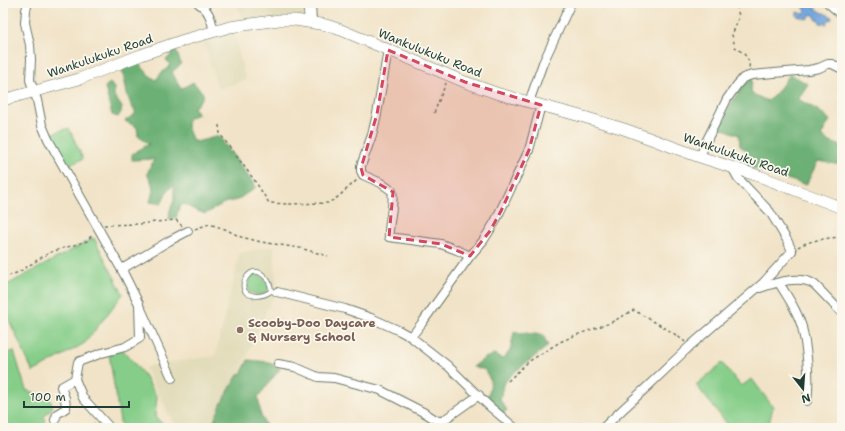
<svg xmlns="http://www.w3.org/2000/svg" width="845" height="431" font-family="'Shantell Sans',sans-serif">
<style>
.built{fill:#e2dcba}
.green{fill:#85cd88;stroke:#52855e}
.forest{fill:#6cb074;stroke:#467654}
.water{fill:#74a6df;stroke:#4a728a}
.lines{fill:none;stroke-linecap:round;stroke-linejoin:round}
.lane-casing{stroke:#687767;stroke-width:5.5}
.street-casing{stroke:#687767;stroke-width:10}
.secondary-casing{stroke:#687767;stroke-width:12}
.path{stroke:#687767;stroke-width:1.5;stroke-dasharray:3 3;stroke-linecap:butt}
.lane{stroke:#fff;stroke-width:4}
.street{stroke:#fff;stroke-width:8}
.secondary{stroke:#fff;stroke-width:11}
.marked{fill:#d1495b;fill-opacity:0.2;stroke:#d1495b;stroke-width:3;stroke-dasharray:8 5;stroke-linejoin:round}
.education-dot{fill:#8d6e63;stroke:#fbf7ec;stroke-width:1.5}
.labels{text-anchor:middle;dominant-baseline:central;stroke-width:3.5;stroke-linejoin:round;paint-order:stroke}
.street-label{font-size:12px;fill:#1f3d34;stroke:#fbf7ec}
.education-label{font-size:12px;font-weight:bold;fill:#785e54;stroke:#fbf7ec;text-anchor:start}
</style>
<rect width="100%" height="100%" fill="#fbf7ec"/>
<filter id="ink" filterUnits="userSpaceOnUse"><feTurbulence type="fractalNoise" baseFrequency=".025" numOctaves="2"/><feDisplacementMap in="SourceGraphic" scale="8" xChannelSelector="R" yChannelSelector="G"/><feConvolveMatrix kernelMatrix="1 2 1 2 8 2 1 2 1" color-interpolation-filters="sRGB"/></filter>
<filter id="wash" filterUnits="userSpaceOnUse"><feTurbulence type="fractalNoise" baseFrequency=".012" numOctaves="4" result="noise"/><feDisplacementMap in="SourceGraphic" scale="16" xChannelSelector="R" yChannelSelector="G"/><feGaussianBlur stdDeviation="0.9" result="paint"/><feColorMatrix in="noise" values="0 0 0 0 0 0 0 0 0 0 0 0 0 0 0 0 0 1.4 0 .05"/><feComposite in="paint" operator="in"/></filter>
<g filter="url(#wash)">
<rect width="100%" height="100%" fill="#f1e3c7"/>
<path class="built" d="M237 3H307L308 18 242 22Z
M233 29 246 80 218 89 202 38Z
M274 246 277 292 269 304 216 428H176L145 368 153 365 215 356 240 253Z"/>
<path class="green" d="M69 128 83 159 67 166 57 151 50 134Z
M94 238 123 294 85 343 33 372 3 307V287Z
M252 273H258C263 279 270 283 268 291 260 297 249 295 246 286Z
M123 350 144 375 157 397 155 417 166 427V428H121L109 354Z
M14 351 26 390 49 397 53 407 44 416 47 428H3V354Z
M722 363 741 386 752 379 773 407 769 424 772 428H720L728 425 696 385Z"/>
<path class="forest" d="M170 47H175L181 64 172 72 181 89 193 82 203 93V97L194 108 198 114 188 118 187 126 192 139 195 141 196 142 219 136 256 187 237 200 224 203 205 214 193 209 184 204 179 207 176 218 169 219 170 210 174 201V184L166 193 161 204 150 202C154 189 154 185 147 174L154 159 132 160V154L149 144 138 136 137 127 125 121 136 113 131 105 127 94 124 76 120 66 136 60 149 75 156 80 161 73 167 69 170 64 166 60 171 55Z
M790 74 808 84 798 99 819 111 830 120 821 136 830 142 842 146V163L841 165 818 161 806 185 746 166 744 160 747 151 740 146 739 135 719 127 730 106 740 89 752 77 751 93 761 98 768 101 777 92Z
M110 83 114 88V96L122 107 121 112 118 117 112 115 105 87Z
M514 332 543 335 548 346 512 374 503 385 500 400 507 410 503 414 487 399C491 385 493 382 484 369H482L473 367 485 358 495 354 502 359 510 351Z
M248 360 269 362 280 369 258 397 261 416 267 428H211L222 402 239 373 241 374Z"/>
<path class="water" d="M798 3H810C816 10 823 13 831 16L832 19 827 21V24L820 23 819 20 816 19 815 16 811 14 808 19 797 16V12L804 14 806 12 802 4H798Z"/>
</g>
<g filter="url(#ink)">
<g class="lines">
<defs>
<path id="lane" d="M305 3 307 21
M271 291C266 295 262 296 256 296 252 295 247 295 245 291 239 283 252 264 263 275 268 279 271 285 271 291L275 292"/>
<path id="street" d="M28 3 26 10 25 23 30 45 31 59 30 80 37 100 42 125 48 139 124 274 139 304 140 338 125 347 102 353 78 362 75 379 83 398 110 428
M198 3C210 11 211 19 214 32
M311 3 312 22
M828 3 842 15
M388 50 377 114 372 135 361 166V171L363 175 381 183 392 191C395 204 388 222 389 237L441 244 457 250 470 256
M529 102 543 63 571 3
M700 157 705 144 727 99 737 85 743 78 752 75 809 70 819 68 828 64H832L842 69
M122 269 169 241 188 231
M779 283C788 297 797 311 802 327 803 332 804 337 805 342 808 362 810 381 807 401
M760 288C775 283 801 274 815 285L842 313
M277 292 345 309 371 318 400 331 411 337 448 366 489 406 515 428
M141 309 172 378
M411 337 422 323 470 256 483 241 495 222 529 150 541 105
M278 364 295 367 318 377 334 378 380 390 425 413 436 420 441 422 479 395
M55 420 57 414 66 408 65 398 61 387 75 379
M603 428 622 410 648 386 690 346 763 283 792 251 787 240 770 212 738 178 732 167"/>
<path id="secondary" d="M3 100 79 79 141 55 184 40 230 27 279 20H295L326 25 341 30 465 82 496 93 584 117 624 129 700 157 759 176 842 208"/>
</defs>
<use href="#lane" class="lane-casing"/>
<use href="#street" class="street-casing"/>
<use href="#secondary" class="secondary-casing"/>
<path class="path" d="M737 6 739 17 732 35 735 47C742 52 751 58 749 68
M434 113 446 83
M219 125 220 134 255 181 269 203 288 204 328 203 338 197 357 180
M104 225 140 224 155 222 176 220 182 226
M195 229 209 224 225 229 241 237 261 242 300 248 328 256
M798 247C810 240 827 238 842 237
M3 278 19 272 39 259 51 252 87 241 93 234
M508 381 528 362 560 342 576 335 610 323 634 310C651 321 670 329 685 342
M92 428 94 422"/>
<use href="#lane" class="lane"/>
<use href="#street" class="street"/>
<use href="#secondary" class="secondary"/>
</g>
</g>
<path class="marked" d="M388 50 465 82 541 105 529 150 501 211 490 231 470 256 441 244 389 237 393 192 363 175 361 168 377 114Z"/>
<circle class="education-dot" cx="240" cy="330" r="4"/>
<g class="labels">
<g class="street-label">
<text transform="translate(430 53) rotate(22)">Wankulukuku Road</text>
<text transform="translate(100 56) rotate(-19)">Wankulukuku Road</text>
<text transform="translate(736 155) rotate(19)">Wankulukuku Road</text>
</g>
<g class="education-label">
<text x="248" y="323">Scooby-Doo Daycare<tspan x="248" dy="14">&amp; Nursery School</tspan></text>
</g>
</g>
<rect width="845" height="431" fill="none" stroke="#fbf7ec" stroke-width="16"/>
<g transform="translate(803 389) rotate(163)" stroke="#fbf7ec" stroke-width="3" paint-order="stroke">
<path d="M0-3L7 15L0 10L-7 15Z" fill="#1f3d34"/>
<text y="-6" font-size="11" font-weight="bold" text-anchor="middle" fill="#1f3d34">N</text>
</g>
<path d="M24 401v6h105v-6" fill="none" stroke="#1f3d34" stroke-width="2"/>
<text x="30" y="401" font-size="12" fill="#1f3d34" stroke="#fbf7ec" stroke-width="3" paint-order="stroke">100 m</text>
</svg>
